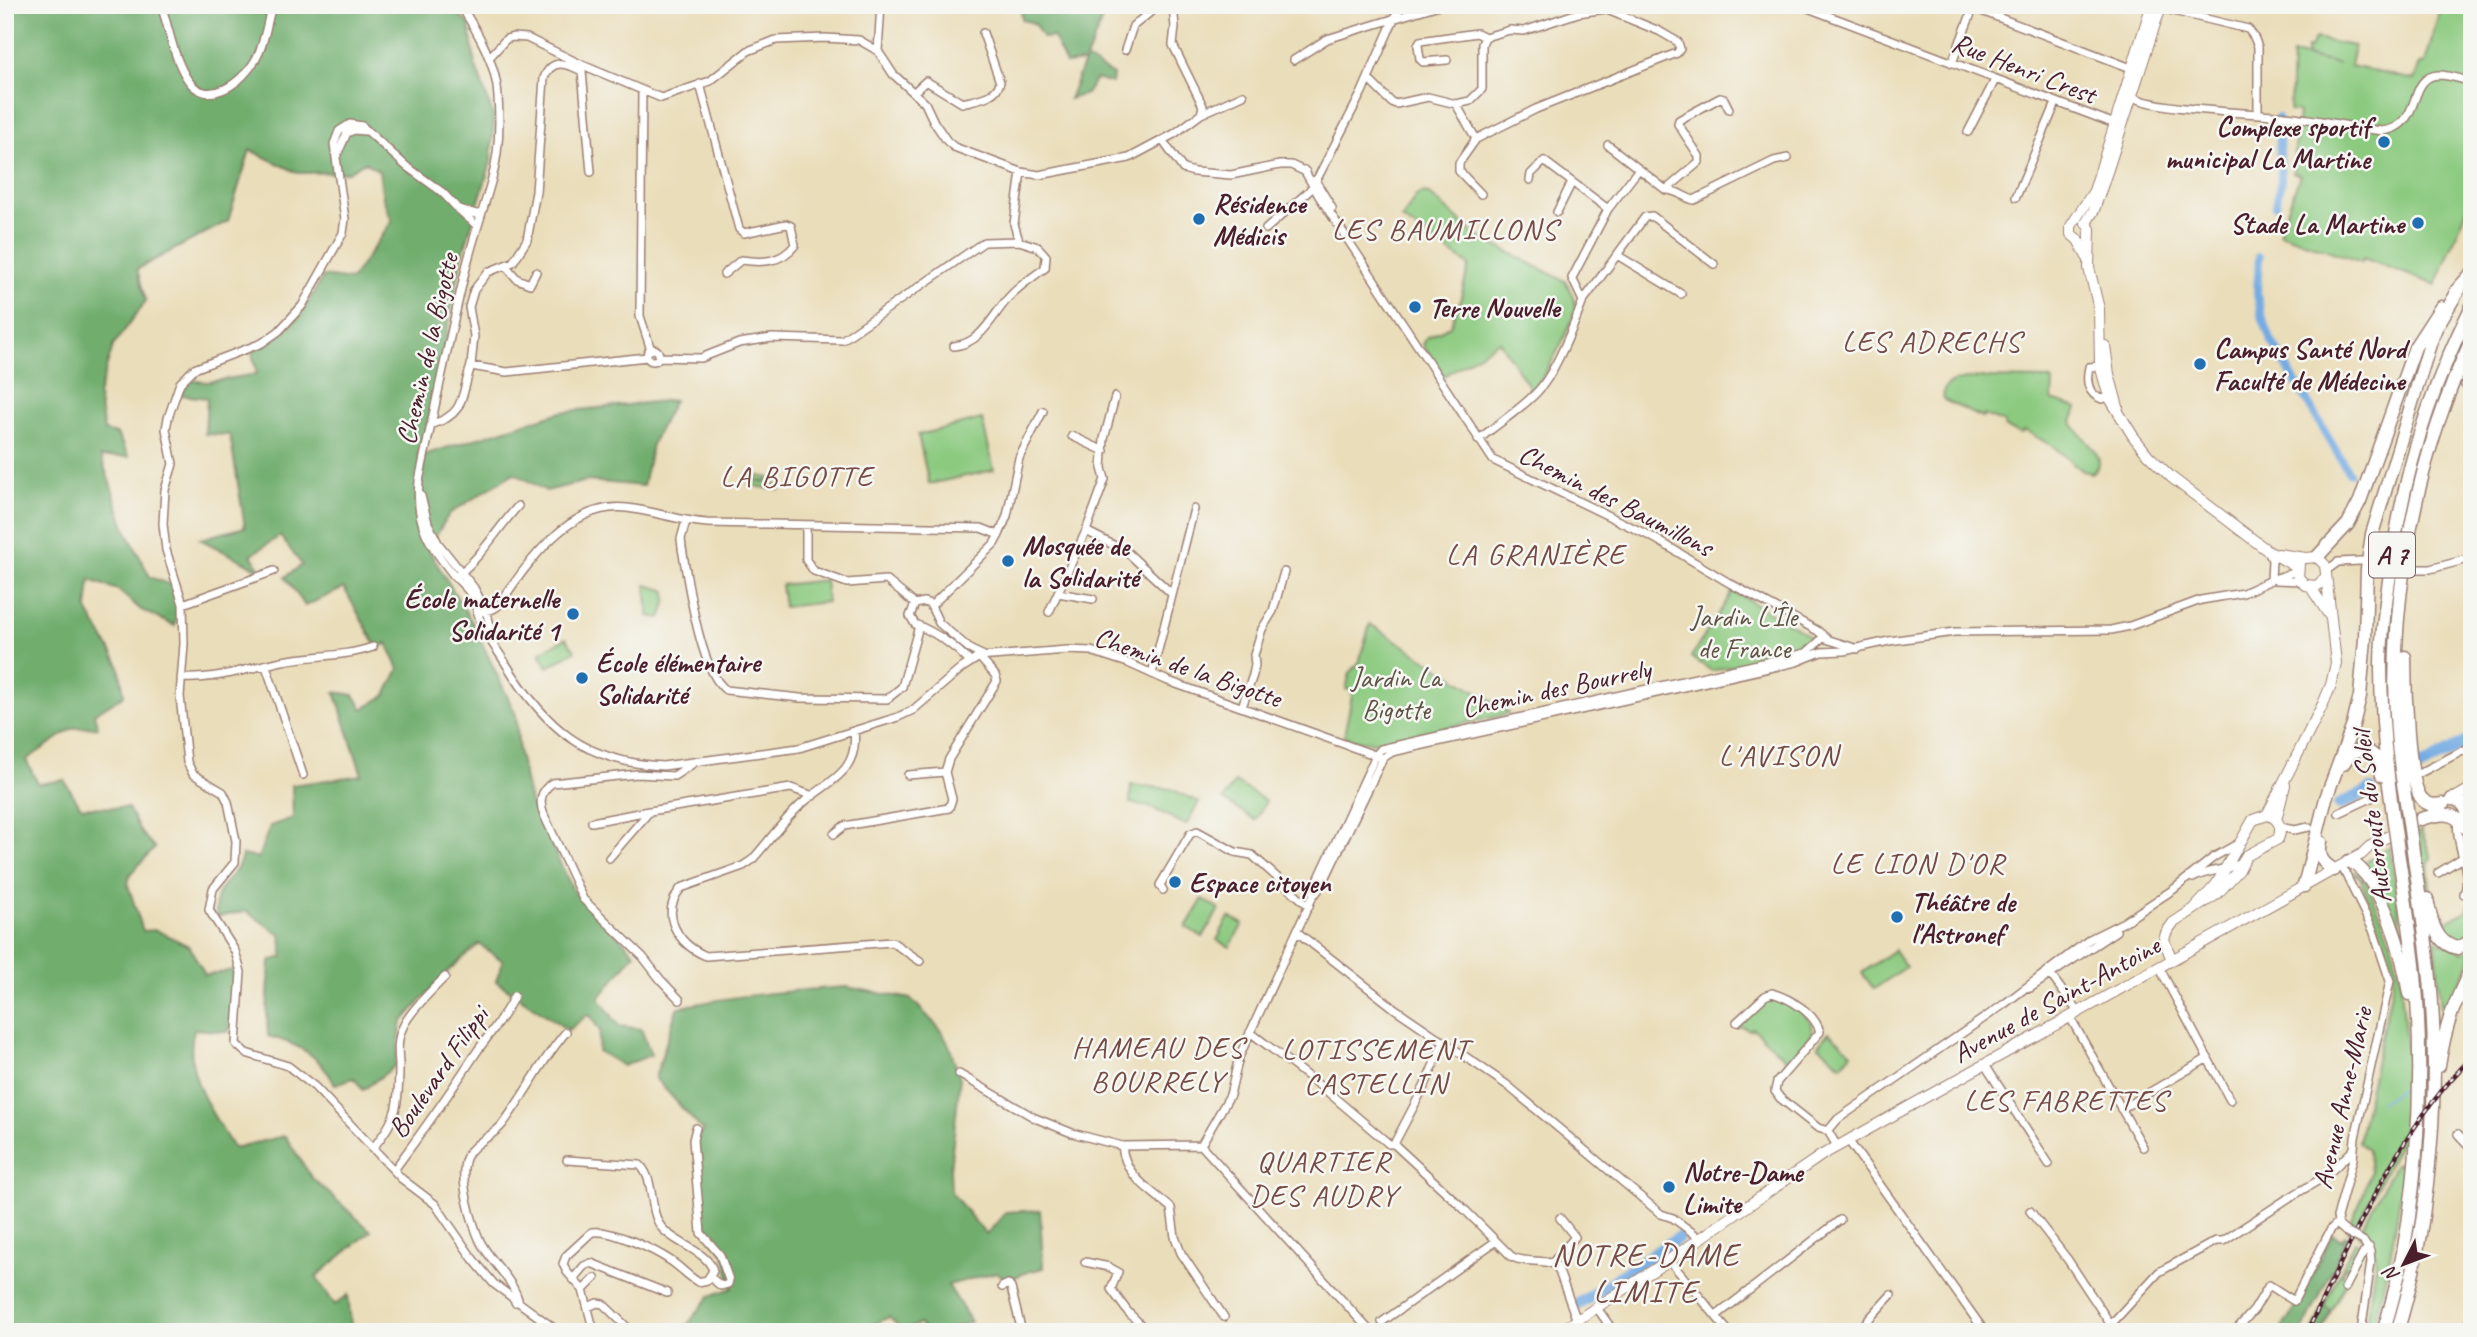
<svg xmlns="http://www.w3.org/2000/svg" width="2477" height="1337" font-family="Caveat,sans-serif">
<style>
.green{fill:#8cca80;stroke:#6b7456;stroke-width:2}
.forest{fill:#71ae6e;stroke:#5e664c;stroke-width:2}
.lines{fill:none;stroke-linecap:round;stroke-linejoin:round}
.stream{stroke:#74ace3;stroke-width:2}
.canal{stroke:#74ace3;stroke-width:8}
.river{stroke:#74ace3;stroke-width:12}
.street-tunnel{stroke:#cab79d;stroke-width:7;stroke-dasharray:7 3.5;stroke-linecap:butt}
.street-casing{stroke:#9a7e72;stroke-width:10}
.secondary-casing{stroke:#9a7e72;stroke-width:12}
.highway-casing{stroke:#9a7e72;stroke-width:15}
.street{stroke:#fff;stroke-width:7}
.secondary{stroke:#fff;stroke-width:10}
.highway{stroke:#fff;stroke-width:12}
.rail-casing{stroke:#4a1f2b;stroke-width:4.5}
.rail{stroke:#f6f6f2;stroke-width:2;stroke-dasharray:5;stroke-linecap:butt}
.street-bridge-casing{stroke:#9a7e72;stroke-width:10;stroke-linecap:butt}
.highway-bridge-casing{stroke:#9a7e72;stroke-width:15;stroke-linecap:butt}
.street-bridge{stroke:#fff;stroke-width:7}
.highway-bridge{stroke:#fff;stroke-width:12}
.poi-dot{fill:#1f6fb2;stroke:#f6f6f2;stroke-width:2.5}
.labels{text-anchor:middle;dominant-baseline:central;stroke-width:5;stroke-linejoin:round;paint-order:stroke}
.shield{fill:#f6f6f2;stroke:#7e6067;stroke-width:2}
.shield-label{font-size:26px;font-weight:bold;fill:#4a1f2b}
.street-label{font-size:28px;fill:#4a1f2b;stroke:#f6f6f2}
.poi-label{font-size:28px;font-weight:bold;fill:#4a1f2b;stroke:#f6f6f2;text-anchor:start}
.park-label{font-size:28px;fill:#5e5244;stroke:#f6f6f2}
.neighbourhood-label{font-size:30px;letter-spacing:2px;fill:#754b43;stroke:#f6f6f2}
.quarter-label{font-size:32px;letter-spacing:2px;fill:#754b43;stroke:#f6f6f2}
</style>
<rect width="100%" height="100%" fill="#f6f6f2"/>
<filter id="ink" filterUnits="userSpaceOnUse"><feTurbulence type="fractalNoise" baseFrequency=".0143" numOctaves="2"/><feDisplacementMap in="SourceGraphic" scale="14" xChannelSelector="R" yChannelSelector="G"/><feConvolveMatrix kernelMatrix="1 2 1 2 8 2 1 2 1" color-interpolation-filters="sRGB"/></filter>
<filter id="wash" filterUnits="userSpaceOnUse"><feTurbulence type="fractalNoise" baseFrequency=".00686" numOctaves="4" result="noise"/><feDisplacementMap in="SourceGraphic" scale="28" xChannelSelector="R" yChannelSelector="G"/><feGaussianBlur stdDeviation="1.57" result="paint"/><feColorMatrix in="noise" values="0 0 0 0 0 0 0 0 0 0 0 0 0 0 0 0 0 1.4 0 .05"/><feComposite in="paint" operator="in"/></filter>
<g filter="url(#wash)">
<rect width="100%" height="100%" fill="#eaddb9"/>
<path class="green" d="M2441 5H2472V197L2436 285 2363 258 2361 262 2279 233 2300 175 2293 172 2298 112 2290 111 2292 54 2338 64 2306 56 2307 48H2311L2313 41 2316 39 2354 46 2350 66 2414 80 2420 64H2425Z
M1422 193 1429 194 1477 236 1565 281C1570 289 1576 297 1575 307 1574 324 1544 378 1532 391L1499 341 1444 376 1423 345 1426 338 1450 326 1460 301 1469 265 1402 219 1416 196Z
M1974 378 2048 379 2053 381 2052 400 2077 408 2072 422C2078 437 2115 460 2091 473L2083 471 2054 447 2024 430 2021 434 2004 427 2005 423 1984 415 1983 418 1944 400C1940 381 1959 380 1974 378Z
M982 419 994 470 929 484 918 435Z
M749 474 770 478 769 482 753 480 780 485 779 490 749 485Z
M825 580 827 602 784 607 781 585Z
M646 585 665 590C669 599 664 609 661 618L649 616Z
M1733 591 1807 634C1815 647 1800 654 1789 652L1712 671 1691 657Z
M1370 624 1504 709 1509 714 1378 742 1359 741 1344 736 1353 691 1346 689 1350 673 1359 663Z
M566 638 575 651 548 667 540 653Z
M1235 782 1266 801 1255 820 1223 800Z
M1131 785 1171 789 1199 802 1186 825 1150 807 1130 803Z
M2460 828H2461L2472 860V930L2460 943 2445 939 2430 898 2418 832 2421 830 2431 857 2428 866 2431 898 2447 921 2467 911 2471 897Z
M2390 847 2405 953 2363 864Z
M2355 871 2367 882 2390 938 2400 975 2408 1065 2404 1135 2353 1233 2347 1230 2362 1198 2370 1173 2368 1150 2358 1142 2394 977 2393 966 2360 877 2354 874Z
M1203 899 1219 909 1203 937 1186 927Z
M1229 917 1243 924 1230 947 1217 940Z
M2435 939 2463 952 2472 949 2469 964 2442 1020Z
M1894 950 1906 967 1874 989 1862 973Z
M1773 997C1788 999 1803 1011 1812 1023V1035L1789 1061 1752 1028 1750 1030 1744 1027H1736L1763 1002Z
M1829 1032 1852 1053 1841 1065 1818 1045Z
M2403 1163C2399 1221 2387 1277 2371 1332H2365L2376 1257 2373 1246 2358 1235 2395 1164Z
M2355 1241 2363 1246 2350 1268 2346 1266 2342 1274 2349 1277 2331 1311 2324 1305Z"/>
<path class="forest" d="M5 5H447L469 24 475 64 494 118 491 162 462 256 432 409 417 457 561 412 674 400 652 444 643 486 587 481 546 491 514 473 449 514 428 549 472 622 516 715 519 754 530 802 574 892 635 953 599 998 619 1026 641 1029 651 1055 623 1066 598 1051 600 1031 589 1014 568 1030 496 981 503 961 479 944 449 970 402 1022 395 1066 363 1090 354 1078 335 1084C318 1054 300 1045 268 1036L267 1014 270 961 283 957 281 935 246 911 217 917C209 882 237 883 242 855L258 858 270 826 293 818 292 785 362 775 335 692 354 695 363 709 386 695 399 669 387 643 378 649 344 588 305 606 285 577 302 565 280 536 251 555 262 571 200 539 245 527 230 435 205 434 207 398 180 395 187 380 208 382 257 374 252 352C293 329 301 318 323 276L351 280 392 221 383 198 379 171 365 162 348 172 298 173 250 150 228 221 137 269 146 301 113 346 98 395 104 431 117 434 129 457H101L126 530 150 577 172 585 177 604 175 626 141 610 118 590 90 580 87 610 119 665 124 695 94 714 98 727 73 728 26 760 38 784 64 780 81 807 128 808 141 833 155 848 130 874 128 885 143 931 156 930 189 946 205 975 235 970 229 1032 194 1029C182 1073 212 1112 233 1148L285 1136 312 1178 371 1231 316 1277 335 1305 348 1295 351 1323 355 1332H5Z
M1021 5H1108L1086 59 1113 75 1112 83 1096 79 1086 94 1069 99 1084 62 1066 64 1053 37 1043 38 1034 23 1022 20Z
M846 987 911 999 939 1028 949 1045 960 1078 950 1169 951 1192 986 1235 1006 1212 1040 1210 1043 1268 1024 1273 1007 1281 997 1272 948 1285 971 1322C952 1328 947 1332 925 1332L920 1324 899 1332 898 1326 889 1317 863 1329 864 1332H682L710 1296 732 1288 724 1252 711 1239 703 1218 696 1144V1137L703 1131 655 1078 677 1008C733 995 789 991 846 987Z
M2332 1234 2342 1240 2344 1235 2348 1237 2302 1332H2280L2304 1292Z
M2324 1305 2331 1311 2321 1332H2312Z"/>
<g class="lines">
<path class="stream" d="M2379 1103 2400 1090 2408 1089"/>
<path class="canal" d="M2276 205 2281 180 2278 118
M2259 257 2257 294 2261 313 2271 340 2349 473"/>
<path class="river" d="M2417 769 2472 739
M2339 805 2371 790
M1577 1305 1679 1237"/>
</g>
</g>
<g filter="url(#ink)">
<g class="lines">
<path class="street-tunnel" d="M2373 797 2404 781"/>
<defs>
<path id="street" d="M161 5C169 28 173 56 186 77 206 111 244 82 257 57 265 42 267 22 272 5
M460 5C478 32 497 65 498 97 500 124 499 156 491 182 483 211 473 239 466 268 449 339 434 410 419 481 415 525 429 544 455 577 460 582 466 587 470 593 476 604 478 616 483 628 489 640 499 652 506 664 546 728 584 762 663 766L799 748 898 717 913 710 962 668 979 657 1067 650 1091 651 1128 663 1168 681 1383 758
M1173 5 1175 27 1173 45 1203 106 1201 114
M1800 5 2115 124
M1966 5 2131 68
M2165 9 2248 29 2254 37 2258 47V114
M1125 50 1133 26 1159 5
M878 51 881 5
M489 58 506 39 513 37 527 38 580 64 661 98 710 81 748 51 776 40 825 38 859 40 878 51 893 74 925 103 934 122 947 141 954 147 1021 172 1039 175 1129 158 1174 134 1201 114 1243 95
M1294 60 1327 39 1439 5
M1447 60 1423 62 1420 59 1418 45 1420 41 1477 33 1485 37
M1952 63 1974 6
M1368 79 1391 102 1396 104 1428 97 1456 104 1476 139
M700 84 739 229 744 233 786 224 791 226 795 245C781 263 762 263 741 260L724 274
M642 90 640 316 651 350
M914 92 926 81 962 103C977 99 996 98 1000 82L983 33
M2129 94C2144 110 2258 113 2285 116 2317 119 2349 127 2382 131 2424 127 2406 77 2438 75 2449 75 2461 79 2472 82
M1456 104 1470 101 1482 89V44L1485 37 1510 30 1524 31 1578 13 1605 9 1659 31 1678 42 1680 49 1677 53 1536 109 1476 139 1459 163V171L1481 194
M1968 132 1995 80
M1163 141 1183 169 1194 172 1231 175 1280 165H1291L1306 172
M1608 145 1666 190C1678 190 1684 198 1694 200L1774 161 1788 158
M337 155 347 133 354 130 365 131
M1304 170 1319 196 1493 460 1654 538 1731 584 1818 631 1826 638
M1315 180 1332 208
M1530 180 1531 174 1544 161 1608 209
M1667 189 1699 162V156L1678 124 1679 120 1720 98 1724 99 1729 109
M2016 197 2056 103
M458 209 442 192 406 166 362 126 350 124 339 131 334 144 345 219 343 233 302 306 279 331 262 343 194 369 180 383 168 418 166 429 173 464 165 490 163 524 166 550 183 604 184 644 180 696 187 762 193 774 223 792 228 802 236 841 235 862 213 889 209 910 235 951 241 972 236 1044 246 1053 288 1066 315 1087 402 1179 435 1204 473 1259 494 1284 559 1332
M1557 212 1572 182
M476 225 458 209 480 215
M1266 229 1309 191 1316 181 1362 92 1400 5
M1019 241 1014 224 1021 172
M1617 255 1681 294
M506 266 517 279 530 284 536 272
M1583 301 1645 217 1652 216 1714 264
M647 355a6 6 0 1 1 12 0a6 6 0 1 1-12 0Z
M659 357 701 358 739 343 772 338 842 340 984 242 1019 241 1038 247 1046 256 1045 268C1033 277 1020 285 1010 296 992 315 983 343 954 346
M471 366 474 336 469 307 474 290 488 272 513 262 527 240 536 192 544 78C552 58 566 63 582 71L591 172
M2101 366 2089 367C2086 380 2087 394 2102 399L2111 396
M2465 385H2472
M432 424C466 415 461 394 471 366L507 372 647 357
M1072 436 1104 451
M1478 440C1497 424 1520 410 1537 392 1554 375 1574 325 1583 301L1572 278 1608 209 1639 169
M421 496 428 523 438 543 474 588 486 611 495 642
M686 521 681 539 682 548C688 581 700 672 726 690L800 698 887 699 902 687 919 626
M806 526V560L814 571 847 583 886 580 915 604
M1086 531 1105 479 1102 468 1104 439 1115 397
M2268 551 2272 560 2271 580
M2416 569H2430L2472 558
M2327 570 2338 562 2361 561
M459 574C482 556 498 528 518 506
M2275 580 2301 581
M1058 593 1093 599
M183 604 274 571
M931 606 994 544 999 535
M478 612 493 609 499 605C527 564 569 501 627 508 654 511 679 521 707 523L981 528 999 535 1007 516 1019 458 1043 411
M1049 612 1086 531 1127 552 1172 594
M970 662C955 646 934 632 915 624L910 616 915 604 924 602 930 604 939 623 971 650 984 656
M266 666 303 775
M1152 674 1194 509
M181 678C216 680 249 668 282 661 313 655 344 657 373 647
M1242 707 1253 675 1255 665 1254 655 1262 629 1273 611 1284 572
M854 731C859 771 831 780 804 802 785 818 769 841 752 860L743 866 681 888C659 915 678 944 706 956L892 942 920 961
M2418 774 2472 746
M908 775 945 772
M2339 813 2373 797
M2458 820C2454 843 2473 873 2464 894
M592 822 649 811
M2280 827 2294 830 2309 827
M834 834 844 826 949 808 952 799 945 772 949 759 997 681 995 675 979 657
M609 858 650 811 791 788 813 796
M2341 865 2373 930 2390 981 2355 1138 2353 1159 2337 1217 2339 1226 2346 1232
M2438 873 2462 858
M2193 878C2208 869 2227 871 2241 863
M1163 890 1160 885 1190 834 1197 831 1235 852 1252 855 1309 906
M1316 893 1322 885 1383 758 1392 752 1796 662 1821 652 1844 651 1889 641 1955 632 2111 630 2130 626 2201 600 2243 593 2271 580 2297 571
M1297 932 1394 1008 1507 1085 1661 1214 1673 1218 1701 1239
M2159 967 2230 1100
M2050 974 2078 1012
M2030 988 2116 931
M680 1000 660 979 643 957 583 899 544 815C539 803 540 791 552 783L637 774 674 776 695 762
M2070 1017 2143 1147
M1737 1022 1765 996 1772 993C1791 999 1815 1013 1820 1032L1777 1082 1775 1091 1780 1098 1818 1128 1828 1131
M1250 1032 1329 1093 1389 1144H1394L1463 1208 1511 1256C1525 1265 1543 1257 1557 1266L1577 1321
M1985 1065 2049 1164
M959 1074 1035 1118 1072 1133 1122 1146 1201 1145 1230 1095 1239 1057 1313 896 1317 882 1376 755 1381 749 1806 653 1823 638 1858 649
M2121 1109 2208 1058
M696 1128 693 1140 701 1233 720 1255 729 1280 728 1284 721 1286 710 1277
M2458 1134 2472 1149
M1848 1140 1985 1332
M1394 1144 1425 1085 1444 1041
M1201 1145 1371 1332
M1122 1146C1125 1177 1150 1189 1171 1208L1175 1237 1181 1253 1224 1317
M1837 1146 1828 1131 1838 1119 2003 1005 2090 939 2124 922 2174 889 2214 857 2239 843
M372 1149C398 1119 399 1104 399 1064 398 1052 397 1038 403 1027 409 1012 433 989 445 977
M567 1160 640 1165C656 1181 648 1211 662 1228 674 1243 709 1252 713 1271L707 1280 698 1282C688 1276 680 1267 671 1261 655 1250 611 1229 592 1232L566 1256 563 1264 567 1272 583 1290 594 1332
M394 1170C423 1131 451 1091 478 1050 491 1032 505 1016 514 996
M2030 1211 2068 1260 2111 1325
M1669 1260 1729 1332
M1085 1262 1109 1267 1118 1272 1111 1289 1128 1312 1148 1332
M1552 1263 1575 1237 1560 1218
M573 1279 584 1266 591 1263 667 1293
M1002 1287 1008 1284 1011 1288 1022 1332
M2345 1288 2364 1252 2369 1247
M583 1290 595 1278
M515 1302 518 1299C511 1277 490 1261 480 1241 472 1223 460 1181 465 1162 469 1144 491 1138 502 1125 525 1095 541 1061 566 1032
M588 1307 597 1303 603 1304 632 1332
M1597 1308 1614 1332
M1716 1316 1840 1220
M1382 1322 1496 1241
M1665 1332 1666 1331
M1857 1332 1891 1295
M2104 1332 2159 1272 2216 1241H2223L2287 1199 2326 1176 2353 1150
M2234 1332 2254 1310 2269 1285 2294 1301 2331 1229 2338 1222
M2361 1332 2371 1262 2370 1251 2363 1241
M2464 1332 2472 1314"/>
<path id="secondary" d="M2086 223 2090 229 2089 268 2099 309 2100 365 2109 397 2133 436 2148 455 2171 477 2268 551 2298 568
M2086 223 2094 210 2108 169 2156 21 2160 11 2168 5
M2087 257 2078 240 2071 234V226L2094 191 2151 7
M2105 346 2109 374 2118 407
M2299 564 2298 577 2305 585 2317 586 2326 577
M2310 586 2329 615
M2451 800 2472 788
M2267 815 2323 704 2331 685 2336 663 2325 565 2317 557 2306 558 2278 554
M2276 820 2285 785
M2172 960 2164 940 2166 933 2173 923 2217 894 2239 870 2246 856 2278 839C2283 828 2279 818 2267 815L2253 820 2216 885 2194 909
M1559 1332 1669 1260 1822 1155 2362 854 2369 847 2414 822"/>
<path id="highway" d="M2456 291 2472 273
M2317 557 2348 524 2360 501 2415 347 2441 307
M2405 657C2405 683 2407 783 2422 799 2428 806 2435 805 2443 804
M2343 764 2351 752 2365 749 2377 758 2382 775
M2452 799C2469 801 2468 818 2471 832
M2406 802C2378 652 2407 476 2472 339
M2393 815C2386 766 2381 716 2381 666 2381 630 2387 595 2392 560 2404 471 2431 387 2472 306
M2421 819C2448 811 2456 812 2472 835
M2321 842C2318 856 2321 862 2334 870
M2349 861C2382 876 2404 959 2409 994
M2304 886 2326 798 2353 725 2360 696 2365 639 2367 569 2372 534 2430 344 2436 328 2461 286
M2427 899C2431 918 2434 943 2457 948L2466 944 2472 938
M2439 1066C2445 1026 2454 1003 2472 967
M2383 1332C2418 1224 2425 1086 2415 974 2411 935 2405 896 2399 858
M2397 1332C2431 1224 2441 1080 2429 968 2425 931 2419 895 2414 858"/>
</defs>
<use href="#street" class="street-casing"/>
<use href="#secondary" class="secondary-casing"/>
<use href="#highway" class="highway-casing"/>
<use href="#street" class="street"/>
<use href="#secondary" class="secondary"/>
<use href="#highway" class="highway"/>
<defs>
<path id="rail" d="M2307 1332C2355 1235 2395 1134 2472 1057"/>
</defs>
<use href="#rail" class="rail-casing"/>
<use href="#rail" class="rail"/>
<defs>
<path id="street-bridge" d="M2346 1232 2363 1241"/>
<path id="highway-bridge" d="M2406 802 2414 858
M2393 815 2399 858"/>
</defs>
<use href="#street-bridge" class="street-bridge-casing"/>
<use href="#highway-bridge" class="highway-bridge-casing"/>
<use href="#street-bridge" class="street-bridge"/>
<use href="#highway-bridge" class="highway-bridge"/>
</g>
</g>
<g class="poi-dot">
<circle cx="2384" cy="142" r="7"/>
<circle cx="1199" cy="219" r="7"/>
<circle cx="2418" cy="223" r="7"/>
<circle cx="1415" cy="307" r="7"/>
<circle cx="2200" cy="364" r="7"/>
<circle cx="1008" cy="561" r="7"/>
<circle cx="573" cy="614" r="7"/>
<circle cx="582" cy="678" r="7"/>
<circle cx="1175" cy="882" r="7"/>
<circle cx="1897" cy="917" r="7"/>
<circle cx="1669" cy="1187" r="7"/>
</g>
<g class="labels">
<rect class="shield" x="2369" y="532.5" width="46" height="45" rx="5"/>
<g class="shield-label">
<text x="2392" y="555">A 7</text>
</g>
<g class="street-label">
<text transform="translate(2024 68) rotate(21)">Rue Henri Crest</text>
<text transform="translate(427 349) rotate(-77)">Chemin de la Bigotte</text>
<text transform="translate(1616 500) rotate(27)">Chemin des Baumillons</text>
<text transform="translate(1188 667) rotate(19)">Chemin de la Bigotte</text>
<text transform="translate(1556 688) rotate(-12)">Chemin des Bourrely</text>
<text transform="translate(2371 817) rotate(-97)">Autoroute du Soleil</text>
<text transform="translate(2056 999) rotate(-29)">Avenue de Saint-Antoine</text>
<text transform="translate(438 1072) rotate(-55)">Boulevard Filippi</text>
<text transform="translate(2342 1098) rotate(-77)">Avenue Anne-Marie</text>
</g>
<g class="poi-label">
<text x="2370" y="126" text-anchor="end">Complexe sportif<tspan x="2370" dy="32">municipal La Martine</tspan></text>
<text x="1213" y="203">Résidence<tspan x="1213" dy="32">Médicis</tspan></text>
<text x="2404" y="223" text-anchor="end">Stade La Martine</text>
<text x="1429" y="307">Terre Nouvelle</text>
<text x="2214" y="348">Campus Santé Nord<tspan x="2214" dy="32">Faculté de Médecine</tspan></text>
<text x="1022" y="545">Mosquée de<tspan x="1022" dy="32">la Solidarité</tspan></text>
<text x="559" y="598" text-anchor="end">École maternelle<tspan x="559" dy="32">Solidarité 1</tspan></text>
<text x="596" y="662">École élémentaire<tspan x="596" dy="32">Solidarité</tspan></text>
<text x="1189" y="882">Espace citoyen</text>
<text x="1911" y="901">Théâtre de<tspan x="1911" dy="32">l'Astronef</tspan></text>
<text x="1683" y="1171">Notre-Dame<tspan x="1683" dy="32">Limite</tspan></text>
</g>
<g class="park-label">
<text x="1744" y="616">Jardin L'Île<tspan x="1744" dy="32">de France</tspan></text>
<text x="1396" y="677">Jardin La<tspan x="1396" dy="32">Bigotte</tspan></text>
</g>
<g class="neighbourhood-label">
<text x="1445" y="229">LES BAUMILLONS</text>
<text x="1932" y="341">LES ADRECHS</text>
<text x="797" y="476">LA BIGOTTE</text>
<text x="1536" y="554">LA GRANIÈRE</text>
<text x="1779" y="755">L'AVISON</text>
<text x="1918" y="863">LE LION D'OR</text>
<text x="1158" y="1047">HAMEAU DES<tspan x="1158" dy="34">BOURRELY</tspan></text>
<text x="1376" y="1049">LOTISSEMENT<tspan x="1376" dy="34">CASTELLIN</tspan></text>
<text x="2066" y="1100">LES FABRETTES</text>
<text x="1324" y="1161">QUARTIER<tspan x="1324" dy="34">DES AUDRY</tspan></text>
</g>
<g class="quarter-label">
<text x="1646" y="1254">NOTRE-DAME<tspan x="1646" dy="37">LIMITE</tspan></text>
</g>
</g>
<rect width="2477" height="1337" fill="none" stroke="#f6f6f2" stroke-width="28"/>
<g transform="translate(2404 1264) rotate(228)" stroke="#f6f6f2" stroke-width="5" paint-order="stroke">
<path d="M0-5L12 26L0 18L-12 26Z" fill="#4a1f2b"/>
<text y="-10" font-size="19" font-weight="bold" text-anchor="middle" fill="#4a1f2b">N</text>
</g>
</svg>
